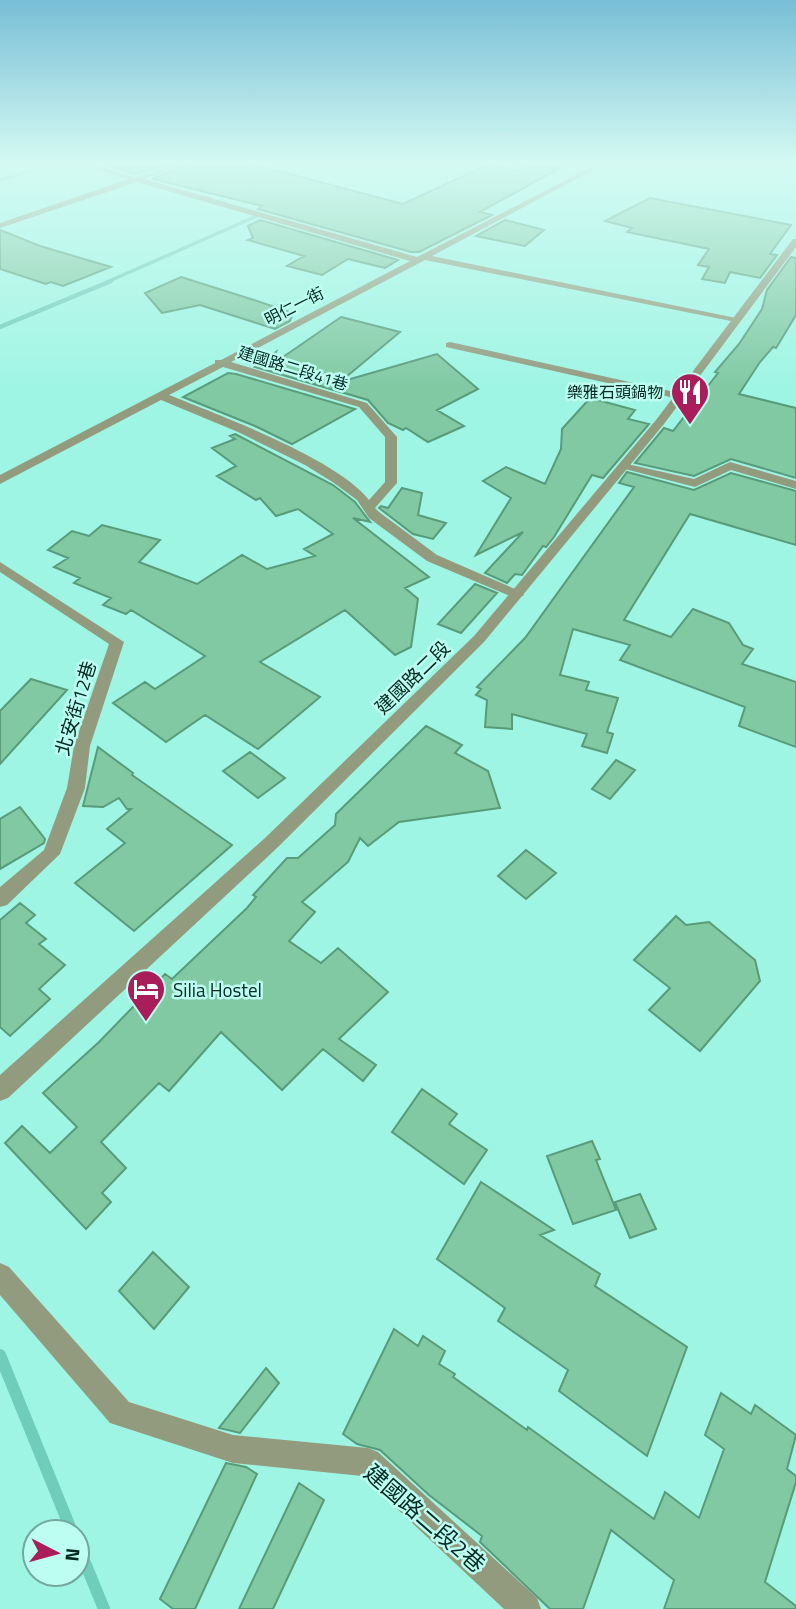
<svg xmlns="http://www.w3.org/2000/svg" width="796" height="1609" font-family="'Titillium Web','Noto Sans TC',sans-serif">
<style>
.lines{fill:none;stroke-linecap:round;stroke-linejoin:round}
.stream-far2{stroke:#70ccbb;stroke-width:3.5}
.stream-far1{stroke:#70ccbb;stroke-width:4.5}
.stream{stroke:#70ccbb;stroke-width:12}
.building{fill:#80c9a3;stroke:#589b79;stroke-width:2}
.minor{fill:#939b7f;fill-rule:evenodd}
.tertiary{fill:#939b7f;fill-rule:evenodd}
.labels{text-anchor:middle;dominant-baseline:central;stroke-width:5;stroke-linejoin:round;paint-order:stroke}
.far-street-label{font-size:16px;fill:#022822;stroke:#bcfef1}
.far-poi-label{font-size:16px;fill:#022822;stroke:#bcfef1;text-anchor:end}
.street-label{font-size:19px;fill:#022822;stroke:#bcfef1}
.poi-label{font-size:19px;fill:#022822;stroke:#bcfef1;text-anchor:start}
.near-street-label{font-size:23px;fill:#022822;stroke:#bcfef1}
</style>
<rect width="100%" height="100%" fill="#9ff5e4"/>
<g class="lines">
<path class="stream-far2" d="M0 180 55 163
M132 180 183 163
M107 282 257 216"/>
<path class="stream-far1" d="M0 327 111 281"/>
<path class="stream" d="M0 1355 72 1532
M77 1543 104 1609"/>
</g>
<path class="building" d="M103 163H175L135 174Z
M191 163H248L403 204 489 164 522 171 523 163H569L480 212 492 215 419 252H411L258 209 262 206 153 179Z
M650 198 791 225 770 254 777 255 760 278 730 272 725 283 702 279 709 267 698 265 709 249 627 232 632 228 605 221Z
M260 220 398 260 385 268 348 259 322 275 287 266 304 256 248 240 253 238 248 226Z
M505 220 544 230 525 246 476 236Z
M0 230 40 246 111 267 63 286 51 282 46 284 0 269Z
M791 257 796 258V315L776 348 773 347 760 362 739 394 796 408V478L731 459 694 476 635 463 664 428 673 431 718 373 715 372 739 344 762 309 767 290Z
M181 277 254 300 293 313 290 321 275 329 200 305 162 313 145 293Z
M341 317 400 332 340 382 437 354 478 389 437 410 464 426 428 442 406 428 403 430 388 423 368 400 255 367 276 352 270 366Z
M228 373 236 374 355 409 292 444 255 426 183 397Z
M590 398 635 410 628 419 649 424 603 478 592 475 554 537 546 547 543 546 522 575 515 574 507 583 485 573 523 532 476 555 511 498 483 481 506 467 545 484 561 449 562 429Z
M235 434 333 485 355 502 370 522 353 518 429 577 405 588 418 599 411 647 395 655 345 610 260 662 320 697 258 749 205 715 166 742 113 703 145 682 155 689 205 656 131 610 126 614 103 605 111 598 74 583 80 578 54 567 68 558 48 550 72 531 89 536 102 525 160 540 139 562 197 584 242 555 267 569 315 556 304 549 333 534 298 509 276 516 260 498 256 500 217 476 236 466 212 448 235 439 230 436Z
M627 472 694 490 731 473 796 491V545L690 514 624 620 671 637 693 609 729 623 743 645 753 649 742 664 796 682V747L739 726 745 707 620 660 630 645 573 629 560 675 589 682 586 690 618 698 607 732 613 734 607 753 582 746 587 734 512 714V729L485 727 487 700 476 695 481 689 477 687 525 638 634 487 619 483Z
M402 488 422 493 418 515 446 523 433 539 413 534 379 508 381 506 388 508Z
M475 584 497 593 461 633 438 624Z
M31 679 67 690 0 764V711Z
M426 726 462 745 455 753 488 771 500 808 399 822 368 846 360 838 348 862 302 902 315 912 289 941 321 963 338 948 388 992 339 1039 376 1065 363 1081 323 1049 282 1090 221 1032 169 1091 159 1083 101 1142 126 1168 102 1193 111 1202 86 1229 5 1143 22 1126 50 1153 77 1127 43 1093 99 1042 165 974 172 979 247 908 256 897 253 895 287 858H298L335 825 336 814Z
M98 747 133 773 132 775 232 845 134 931 75 883 125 843 107 829 131 809H127L119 798 103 807 83 806Z
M250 752 285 778 258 798 223 771Z
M616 760 635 770 610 799 592 789Z
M20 807 45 839 44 843 0 869V819Z
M526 850 556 873 526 899 498 876Z
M20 903 35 915 26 923 46 939 39 944 65 965 39 989 50 999 10 1036 0 1027V920Z
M676 916 686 925 709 922 755 960 760 981 700 1051 649 1010 670 988 634 960Z
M422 1089 457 1114 449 1124 487 1150 464 1184 392 1132Z
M592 1141 600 1159 596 1160 616 1210 573 1224 547 1156Z
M481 1182 554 1230 540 1235 600 1274 595 1286 687 1347 647 1456 559 1391 568 1370 498 1321 505 1308 437 1259Z
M640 1194 656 1229 630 1238 615 1202Z
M153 1252 189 1287 154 1329 119 1291Z
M394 1329 418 1346 423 1336 445 1351 439 1364 455 1374 453 1377 527 1430 528 1427 654 1519 665 1492 699 1518 724 1449 705 1435 721 1393 751 1414 755 1405 796 1435 787 1469 796 1476V1482L765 1582 796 1606V1609H664L674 1580 611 1530 583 1609H550L480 1542 482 1536 429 1495 380 1450 357 1444 343 1434Z
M266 1368 279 1383 240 1433 219 1428Z
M226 1463 246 1467 257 1474 195 1609H173L160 1599Z
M299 1483 324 1500 273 1609H239Z"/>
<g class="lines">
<path class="minor" d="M77 163C97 161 115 175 135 177 152 178 170 163 188 163L144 179 417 257 599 163H606L432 256 741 319 736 322 425 260 231 362 367 403 397 437V483L375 508 379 512 437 555 522 592 524 595 517 599 427 561 369 518 357 500 334 483 305 465 238 432 161 400 0 484V475L215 363V360H221L410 261 137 182 0 228V223L129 179ZM223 367 359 407 385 437V482L369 500C338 459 219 415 169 395Z
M450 342 679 393 684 396 679 399 446 347V343Z
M730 462 796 481V489L731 470 695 487 617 467 623 463 694 479Z
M0 562 124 642 90 746 85 788 60 854 7 905 0 907V887L44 850 67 788 74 746 109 644 0 572Z
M0 1263 9 1267 129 1402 233 1435 368 1448 378 1452 537 1598 541 1609H504L362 1476 233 1463 110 1423 0 1295Z"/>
<path class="tertiary" d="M793 239H796V247L664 424 484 642 277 848 8 1098 0 1101V1075L265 838 474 636 656 420Z"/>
</g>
<linearGradient id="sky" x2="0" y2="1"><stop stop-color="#78bed6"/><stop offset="0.42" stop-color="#d4faf3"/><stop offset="1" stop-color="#d4faf3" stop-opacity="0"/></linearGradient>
<rect width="796" height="388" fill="url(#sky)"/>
<defs>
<symbol id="restaurant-pin" viewBox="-11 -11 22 30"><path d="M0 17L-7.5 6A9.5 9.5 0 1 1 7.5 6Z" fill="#aa1d5b" stroke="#bcfef1"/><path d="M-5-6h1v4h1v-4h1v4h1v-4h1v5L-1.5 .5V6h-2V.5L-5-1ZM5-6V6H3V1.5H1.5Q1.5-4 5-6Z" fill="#fff"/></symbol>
<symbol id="hotel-pin" viewBox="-11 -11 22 30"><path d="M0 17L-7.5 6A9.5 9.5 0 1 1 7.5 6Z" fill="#aa1d5b" stroke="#bcfef1"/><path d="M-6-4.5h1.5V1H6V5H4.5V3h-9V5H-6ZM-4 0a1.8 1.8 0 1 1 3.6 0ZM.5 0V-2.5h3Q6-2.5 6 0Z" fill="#fff"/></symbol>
</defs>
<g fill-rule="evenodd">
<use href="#restaurant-pin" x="668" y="370" width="44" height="60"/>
<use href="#hotel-pin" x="124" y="967" width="44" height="60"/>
</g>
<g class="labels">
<g class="far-street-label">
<text transform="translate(294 306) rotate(-27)">明仁一街</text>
<text transform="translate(293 368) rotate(17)">建國路二段41巷</text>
</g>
<g class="far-poi-label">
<text x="663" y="392">樂雅石頭鍋物</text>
</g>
<g class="street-label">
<text transform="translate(412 677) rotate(-44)">建國路二段</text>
<text transform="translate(75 708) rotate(-73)">北安街12巷</text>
</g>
<g class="poi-label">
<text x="173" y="989">Silia Hostel</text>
</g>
<g class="near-street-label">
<text transform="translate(425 1518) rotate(41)">建國路二段2巷</text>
</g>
</g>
<g transform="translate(56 1553) rotate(96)"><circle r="33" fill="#bcfef1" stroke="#72a89e" stroke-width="2"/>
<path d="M0-5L12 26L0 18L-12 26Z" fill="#aa1d5b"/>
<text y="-10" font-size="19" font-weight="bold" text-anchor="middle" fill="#022822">N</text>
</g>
</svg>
